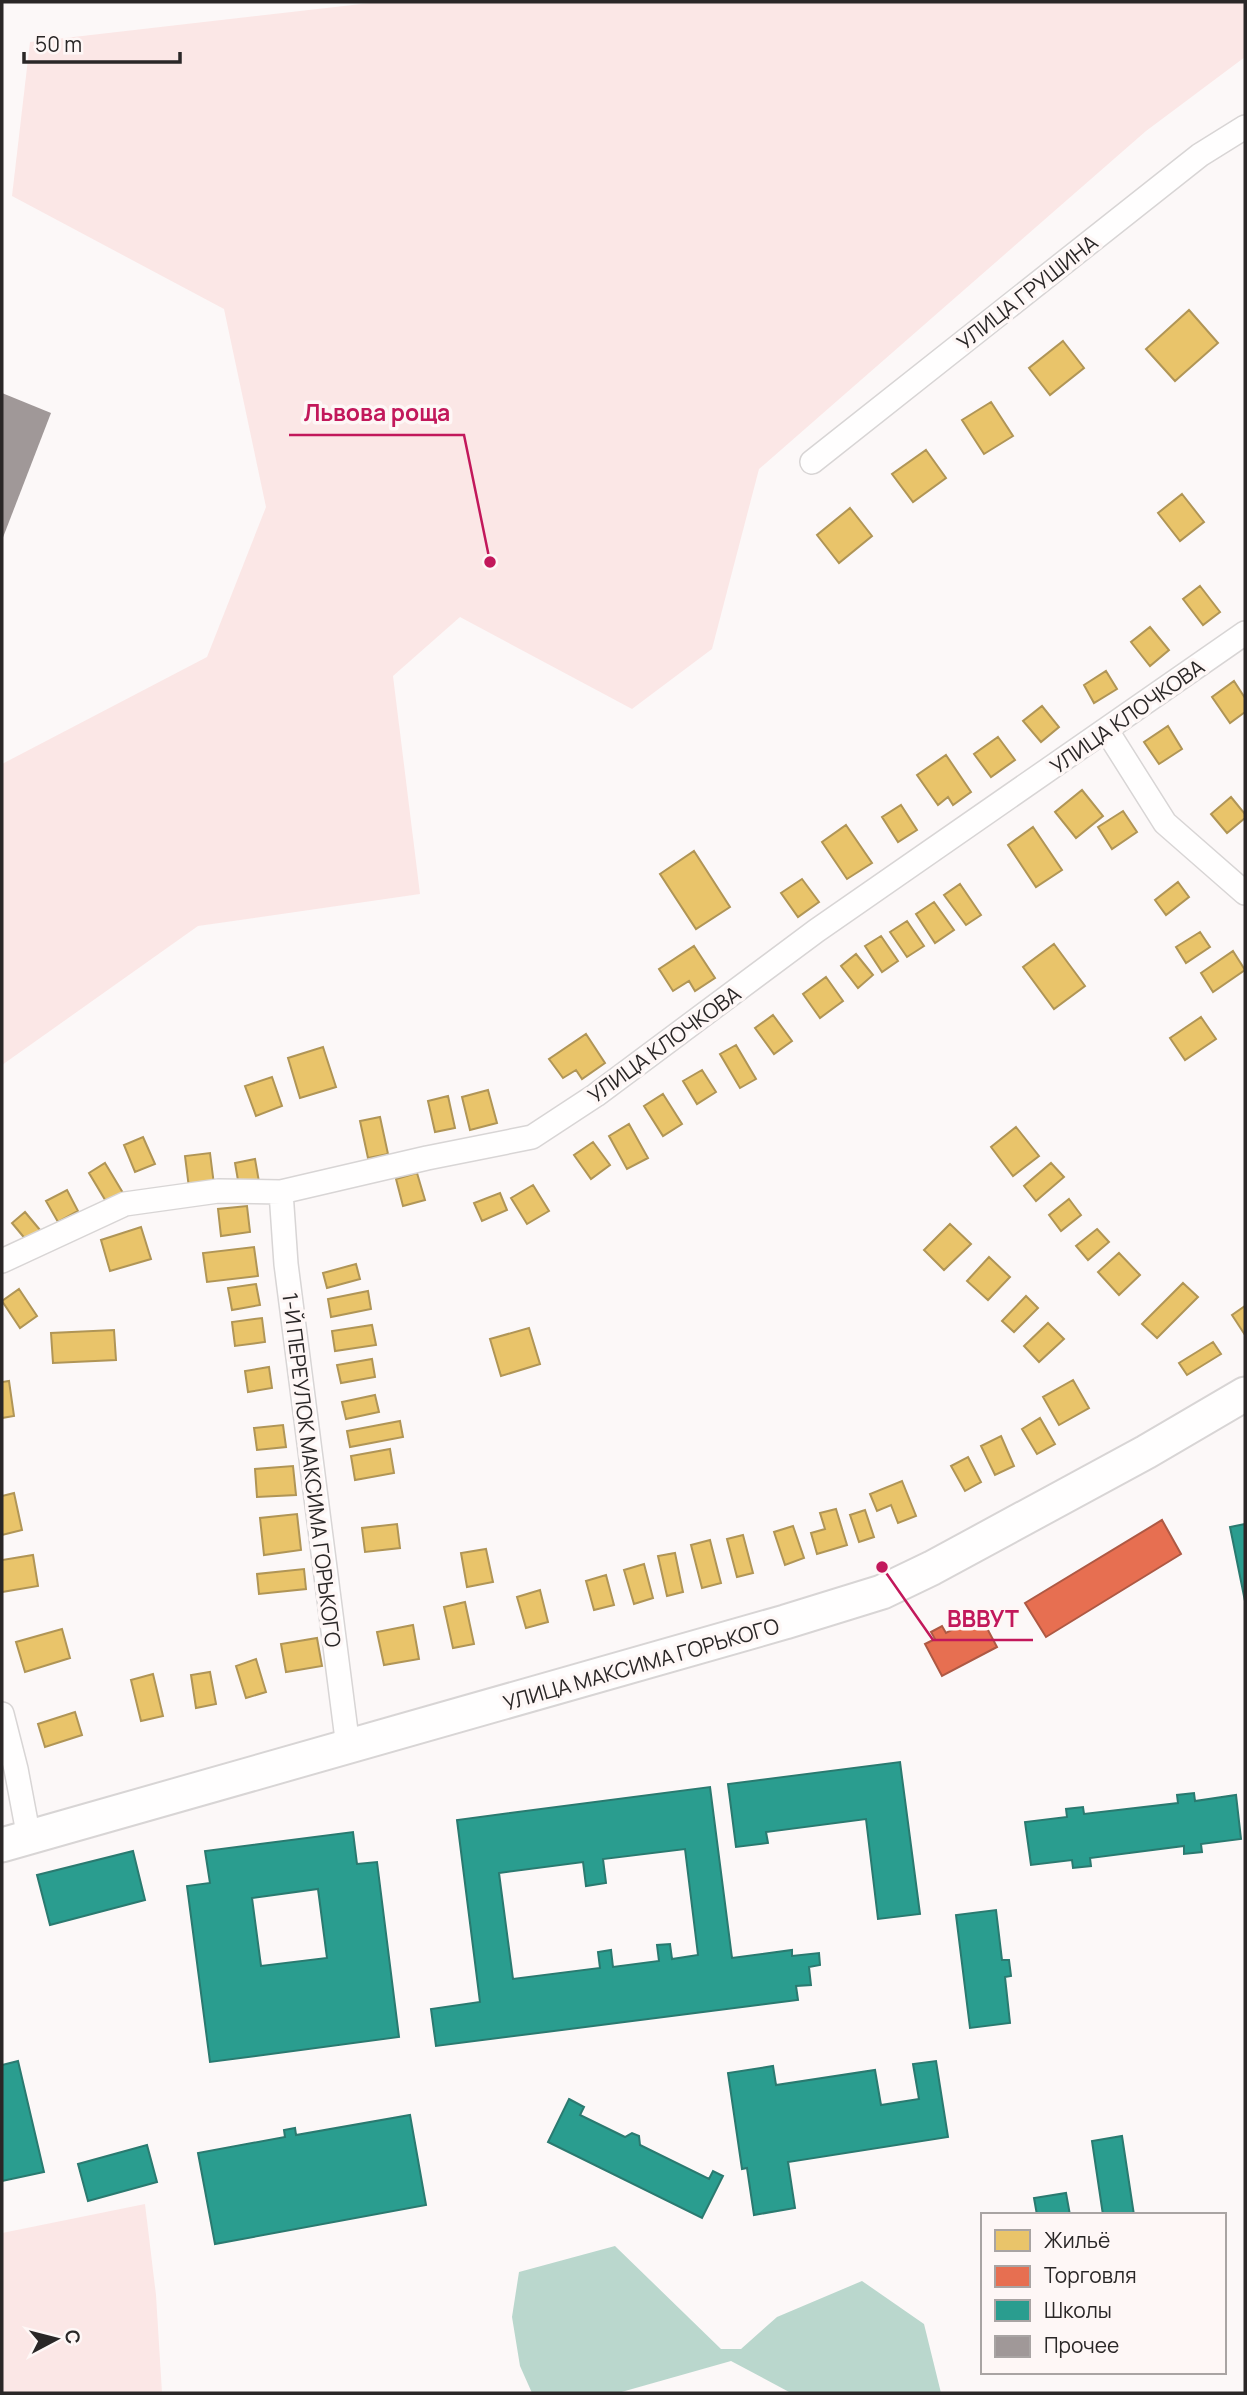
<svg xmlns="http://www.w3.org/2000/svg" width="1247" height="2395" font-family="Manrope,sans-serif">
<style>
.green{fill:#fbe7e6}
.water{fill:#bad7cd}
.homes{fill:#e9c46a;stroke:#b09556;stroke-width:2}
.shops{fill:#e76f51;stroke:#ae5944;stroke-width:2}
.schools{fill:#2a9d8f;stroke:#2a7a70;stroke-width:2;fill-rule:evenodd}
.building{fill:#a09898}
.lines{fill:none;stroke-linecap:round;stroke-linejoin:round}
.minor-casing{stroke:#d8d5d5;stroke-width:26}
.secondary-casing{stroke:#d8d5d5;stroke-width:37}
.minor{stroke:#fffefe;stroke-width:23}
.secondary{stroke:#fffefe;stroke-width:33}
.labels{text-anchor:middle;dominant-baseline:central;stroke-width:7;stroke-linejoin:round;paint-order:stroke}
.street-label{font-size:21px;fill:#2a2727;stroke:#fef7f6}
.leader{fill:none;stroke:#c2185b;stroke-width:2.5}
.callout-dot{fill:#c2185b;stroke:#fef7f6;stroke-width:2.5}
.callout-label{font-size:23px;text-anchor:middle;font-weight:bold;fill:#c2185b;stroke:#fef7f6;stroke-width:7;stroke-linejoin:round;paint-order:stroke}
</style>
<rect width="100%" height="100%" fill="#fcf8f8"/>
<path class="green" d="M379 2H1245V57L1146 131 759 469 712 649 632 709 460 617 393 676 420 894 198 926 2 1065V764L207 657 266 507 224 309 12 196 30 42Z
M145 2204 156 2295 162 2393H2V2233Z"/>
<path class="water" d="M615 2246 721 2349H741L777 2317 862 2281 924 2324 941 2393H791L731 2361 618 2393H532L520 2366 512 2317 519 2272Z"/>
<path class="homes" d="M1189 310 1218 343 1175 381 1146 349Z
M1063 341 1084 368 1050 395 1029 368Z
M991 402 1013 436 984 454 962 420Z
M926 450 946 478 913 502 892 474Z
M1182 494 1204 522 1180 541 1158 513Z
M850 508 872 536 839 563 817 535Z
M1200 586 1220 612 1203 625 1183 599Z
M1150 627 1169 650 1150 666 1131 642Z
M1106 671 1117 689 1094 703 1084 685Z
M1234 681 1245 698V712L1230 723 1212 697Z
M1042 706 1059 727 1041 742 1023 721Z
M1168 726 1182 749 1159 764 1144 742Z
M998 737 1015 760 991 777 974 754Z
M946 755 971 792 953 805 948 797 938 805 917 775Z
M1082 790 1103 816 1076 838 1055 812Z
M1231 797 1245 814V818L1227 833 1211 814Z
M901 805 917 830 898 842 882 817Z
M1123 811 1137 832 1112 849 1098 827Z
M846 825 872 863 847 879 822 842Z
M1033 827 1062 870 1036 887 1008 845Z
M694 851 730 907 696 929 660 874Z
M802 879 819 902 798 917 781 893Z
M1178 882 1189 897 1166 915 1155 900Z
M960 884 981 915 966 925 944 895Z
M934 902 954 930 935 943 916 914Z
M907 921 924 946 907 957 890 932Z
M1200 932 1210 947 1186 963 1176 947Z
M881 936 898 961 882 972 865 946Z
M1054 944 1085 986 1054 1009 1023 967Z
M694 946 715 978 695 991 689 981 673 991 659 969Z
M1233 951 1245 970 1213 992 1201 973Z
M856 954 873 975 858 988 841 966Z
M826 977 843 1001 820 1018 803 994Z
M773 1015 792 1041 774 1054 755 1028Z
M1201 1017 1216 1039 1185 1060 1170 1038Z
M586 1034 605 1063 582 1079 576 1070 563 1078 549 1059Z
M736 1045 756 1079 740 1088 720 1054Z
M323 1047 336 1087 300 1098 288 1058Z
M702 1070 716 1092 697 1104 683 1081Z
M272 1077 282 1106 256 1116 245 1086Z
M488 1090 497 1123 470 1130 462 1097Z
M663 1094 682 1124 663 1136 644 1106Z
M448 1096 455 1128 435 1132 428 1101Z
M380 1117 388 1154 368 1158 360 1121Z
M629 1124 648 1158 627 1169 609 1136Z
M1016 1127 1039 1156 1013 1176 991 1147Z
M143 1137 155 1164 135 1172 124 1145Z
M593 1142 610 1165 591 1179 574 1155Z
M210 1153 214 1185 189 1188 185 1156Z
M255 1159 259 1182 239 1186 235 1163Z
M105 1163 123 1193 107 1203 89 1173Z
M1051 1163 1064 1177 1036 1201 1024 1186Z
M417 1173 425 1200 403 1206 396 1179Z
M533 1185 549 1211 527 1224 511 1198Z
M67 1190 78 1211 58 1222 46 1201Z
M500 1193 507 1210 482 1221 474 1203Z
M1069 1199 1081 1215 1061 1231 1049 1215Z
M247 1206 250 1232 221 1236 218 1209Z
M25 1212 40 1230 27 1241 12 1223Z
M950 1224 971 1244 944 1270 924 1250Z
M141 1227 151 1259 110 1271 101 1240Z
M1097 1229 1109 1242 1088 1260 1076 1246Z
M254 1247 258 1276 207 1282 203 1253Z
M1119 1253 1140 1275 1119 1295 1098 1272Z
M989 1257 1010 1277 988 1300 967 1281Z
M356 1264 360 1279 327 1288 323 1273Z
M1183 1283 1198 1297 1157 1338 1142 1324Z
M256 1284 260 1305 232 1310 228 1288Z
M19 1289 37 1316 20 1328 2 1301Z
M368 1291 371 1309 331 1317 328 1299Z
M1026 1296 1038 1308 1014 1332 1002 1321Z
M1245 1306V1335L1232 1315Z
M262 1318 265 1342 235 1346 232 1322Z
M1048 1323 1064 1339 1039 1362 1024 1346Z
M372 1325 376 1345 335 1351 332 1331Z
M529 1328 540 1364 501 1376 490 1339Z
M114 1330 116 1360 53 1363 51 1333Z
M1213 1342 1221 1354 1187 1375 1179 1363Z
M372 1359 375 1377 341 1383 337 1365Z
M269 1367 272 1388 248 1392 245 1371Z
M1073 1380 1089 1408 1059 1425 1043 1397Z
M9 1381 14 1416 2 1418V1382Z
M375 1395 379 1412 346 1419 342 1402Z
M1040 1418 1055 1444 1037 1454 1022 1429Z
M400 1421 403 1437 350 1447 347 1431Z
M283 1425 286 1447 257 1450 254 1428Z
M1001 1436 1014 1466 995 1475 981 1446Z
M390 1449 394 1473 355 1480 351 1456Z
M968 1457 981 1482 965 1491 951 1466Z
M293 1466 296 1495 257 1497 255 1469Z
M902 1481 916 1516 898 1523 891 1505 877 1511 870 1494Z
M14 1493 22 1530 2 1535V1496Z
M836 1509 847 1545 817 1554 811 1533 825 1529 820 1513Z
M865 1510 874 1537 859 1542 850 1515Z
M297 1514 301 1550 264 1555 260 1518Z
M397 1524 400 1548 365 1552 362 1528Z
M793 1526 804 1558 785 1565 774 1532Z
M743 1535 753 1573 737 1577 727 1539Z
M710 1540 721 1583 702 1588 691 1545Z
M486 1549 493 1582 467 1587 461 1553Z
M675 1553 683 1592 667 1596 658 1556Z
M33 1555 38 1586 2 1592V1560Z
M644 1564 653 1598 634 1604 624 1570Z
M304 1569 306 1589 259 1594 257 1574Z
M606 1575 614 1605 594 1610 586 1581Z
M540 1590 548 1622 526 1628 517 1597Z
M465 1602 474 1644 453 1648 444 1607Z
M413 1625 419 1659 384 1665 377 1632Z
M62 1629 70 1658 25 1672 16 1642Z
M317 1638 322 1666 286 1672 281 1644Z
M256 1659 266 1692 246 1698 236 1666Z
M210 1672 216 1704 196 1708 191 1675Z
M153 1674 163 1716 141 1721 131 1680Z
M75 1712 82 1735 45 1747 38 1724Z"/>
<path class="shops" d="M1162 1520 1181 1554 1046 1637 1025 1603Z
M980 1615 997 1647 942 1676 925 1644 935 1639 931 1632 942 1626 946 1633Z"/>
<path class="schools" d="M1245 1524V1601L1230 1527Z
M900 1762 920 1914 878 1919 866 1819 766 1832 768 1843 736 1847 728 1784Z
M710 1787 732 1958 792 1950V1956L819 1953 820 1965 809 1967 811 1985 796 1986 798 2000 436 2046 431 2009 480 2002 457 1820ZM685 1849 698 1955 672 1959 670 1944 657 1945 659 1961 613 1967 611 1950 598 1952 600 1968 513 1979 499 1873 583 1862 586 1886 606 1883 603 1859Z
M1194 1793 1195 1801 1236 1795 1241 1839 1201 1844 1202 1852 1184 1854V1846L1090 1858 1091 1866 1073 1868 1072 1860 1031 1865 1025 1822 1067 1817 1066 1809 1083 1807 1084 1814 1178 1803 1177 1795Z
M353 1832 357 1864 377 1862 399 2037 210 2062 187 1886 210 1883 205 1851ZM318 1889 327 1958 261 1966 252 1898Z
M133 1851 145 1900 50 1925 37 1875Z
M996 1910 1002 1960H1009L1011 1976 1005 1977 1010 2023 970 2028 956 1915Z
M18 2061 44 2172 2 2181V2065Z
M936 2061 948 2137 788 2162 795 2208 754 2215 747 2168 742 2169 728 2073 773 2066 776 2085 875 2070 881 2105 919 2099 913 2064Z
M569 2099 584 2107 580 2115 625 2137 632 2133 639 2136 640 2145 709 2179 713 2171 723 2176 702 2218 548 2142Z
M410 2115 426 2205 215 2244 198 2153 285 2137 284 2130 295 2128 296 2135Z
M1122 2136 1134 2215H1103L1092 2141Z
M147 2145 157 2182 88 2201 78 2164Z
M1066 2193 1070 2215H1037L1034 2198Z"/>
<path class="building" d="M2 393 51 413 2 540Z"/>
<g class="lines">
<defs>
<path id="minor" d="M812 462 1200 155 1245 127
M1107 731 1165 823 1245 893
M281 1192 286 1264 348 1747
M2 1261 125 1204 218 1191 281 1192 427 1158 532 1137 596 1095 816 931 1245 633
M2 1714 16 1769 29 1838"/>
<path id="secondary" d="M2 1845 785 1622 882 1592 932 1568 1146 1452 1245 1394"/>
</defs>
<use href="#minor" class="minor-casing"/>
<use href="#secondary" class="secondary-casing"/>
<use href="#minor" class="minor"/>
<use href="#secondary" class="secondary"/>
</g>
<g class="labels">
<g class="street-label">
<text transform="translate(1027 292) rotate(-38)">УЛИЦА ГРУШИНА</text>
<text transform="translate(1127 716) rotate(-35)">УЛИЦА КЛОЧКОВА</text>
<text transform="translate(664 1044) rotate(-36)">УЛИЦА КЛОЧКОВА</text>
<text transform="translate(312 1470) rotate(83)">1-Й ПЕРЕУЛОК МАКСИМА ГОРЬКОГО</text>
<text transform="translate(641 1664) rotate(-16)">УЛИЦА МАКСИМА ГОРЬКОГО</text>
</g>
</g>
<path class="leader" d="M490 562L464 435H289M882 1567L933 1640H1033"/>
<g class="callout-dot">
<circle cx="490" cy="562" r="7"/>
<circle cx="882" cy="1567" r="7"/>
</g>
<g class="callout-label">
<text x="377" y="421">Львова роща</text>
<text x="983" y="1627">ВВВУТ</text>
</g>
<rect width="1247" height="2395" fill="none" stroke="#2a2727" stroke-width="7"/>
<rect x="981" y="2213" width="245" height="161" fill="#fef7f6" stroke="#a9a4a3" stroke-width="2"/>
<rect x="995" y="2230" width="35" height="21" fill="#e9c46a" stroke="#a9a4a3" stroke-width="2"/>
<text x="1044" y="2248" font-size="21" fill="#2a2727">Жильё</text>
<rect x="995" y="2266" width="35" height="21" fill="#e76f51" stroke="#a9a4a3" stroke-width="2"/>
<text x="1044" y="2283" font-size="21" fill="#2a2727">Торговля</text>
<rect x="995" y="2300" width="35" height="21" fill="#2a9d8f" stroke="#a9a4a3" stroke-width="2"/>
<text x="1044" y="2318" font-size="21" fill="#2a2727">Школы</text>
<rect x="995" y="2336" width="35" height="21" fill="#a09898" stroke="#a9a4a3" stroke-width="2"/>
<text x="1044" y="2353" font-size="21" fill="#2a2727">Прочее</text>
<g transform="translate(56 2339) rotate(83)" stroke="#fef7f6" stroke-width="5" paint-order="stroke">
<path d="M0-5L12 26L0 18L-12 26Z" fill="#2a2727"/>
<text y="-10" font-size="19" font-weight="bold" text-anchor="middle" fill="#2a2727">С</text>
</g>
<path d="M24 52v10h156v-10" fill="none" stroke="#2a2727" stroke-width="3.5"/>
<text x="35" y="52" font-size="21" fill="#2a2727" stroke="#fef7f6" stroke-width="5" paint-order="stroke">50 m</text>
</svg>
